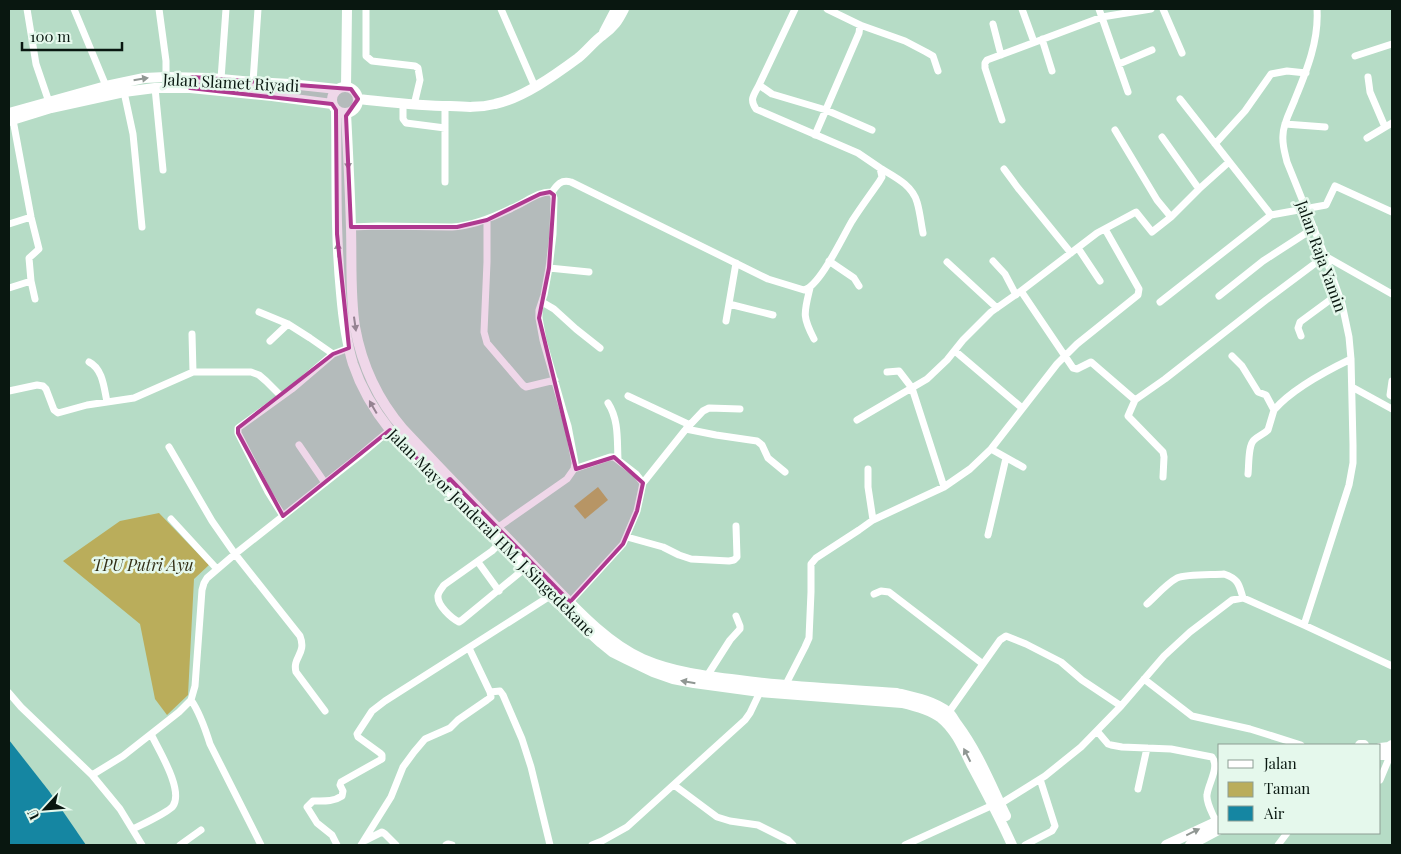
<svg xmlns="http://www.w3.org/2000/svg" width="1401" height="854" font-family="'Playfair Display',serif">
<style>
.green{fill:#baad5b}
.water{fill:#1586a2}
.lines{fill:none;stroke-linecap:round;stroke-linejoin:round}
.street{stroke:#fff;stroke-width:7}
.secondary{stroke:#fff;stroke-width:10}
.oneway{fill:#909793}
.marked{fill:#af3990;fill-opacity:0.2;stroke:#af3990;stroke-width:4;stroke-linejoin:round}
.labels{text-anchor:middle;dominant-baseline:central;stroke-width:5;stroke-linejoin:round;paint-order:stroke}
.street-label{font-size:16px;fill:#091710;stroke:#e5f8ec}
.park-label{font-size:16px;font-style:italic;fill:#332f16;stroke:#e5f8ec}
</style>
<rect width="100%" height="100%" fill="#b6dcc6"/>
<path class="green" d="M598 487 608 500 585 519 574 506Z
M159 513 209 565 194 579 188 695 167 715 155 699 140 624 63 561 120 521Z"/>
<path class="water" d="M9 740 49 791 86 845H9Z"/>
<g class="lines">
<path class="street" d="M27 9 36 64 49 102
M74 9 106 86
M159 9 166 61V77
M366 9V56L372 61 415 66 418 68 420 80 414 105
M501 9 535 87
M795 9 759 85 772 94 826 110 872 130
M827 9 860 25 905 41 926 52 933 56 938 71
M1022 9 1034 42
M1099 9 1128 92
M1163 9 1182 53
M993 24 1001 55
M1042 39 1052 71
M1355 56 1392 44
M1119 64 1152 50
M1368 77 1370 92 1385 127
M221 79 226 9
M253 82 258 9
M155 88 163 170
M124 92 133 134 142 227
M1180 99 1271 215
M403 104V119L406 123 445 128
M13 120 31 217 39 249 29 258 31 281 35 299
M1002 120 985 68V63L987 60 1102 17 1151 9
M1285 124 1325 127
M1115 130 1157 200 1171 217 1199 189 1229 162
M815 135 859 33 860 25
M1162 137 1199 189
M1367 138 1392 123
M1215 144 1245 111 1271 74 1287 71 1306 73
M880 168C895 177 912 185 917 202 920 212 921 223 923 233
M1004 169 1018 188 1071 253
M445 182V106
M487 220V262L484 332 487 343 523 385 526 387 555 380
M9 224 31 217
M351 227 378 226 452 227C473 226 494 217 512 208 525 203 538 191 552 192
M1078 248 1100 281
M829 261 854 278 859 286
M993 261 1005 274 1016 295
M947 262 997 308
M549 268 589 272
M9 288 31 281
M810 288C804 313 802 316 814 339
M1021 291 1073 368 1077 369 1091 362 1135 400
M1219 296 1263 261 1314 228
M542 302 554 309 576 329 600 348
M1160 302 1271 215 1326 205 1335 186 1392 212
M729 304 773 315
M259 312 288 324 310 338 333 354
M726 321 736 263
M192 334 193 372
M1301 336 1298 328 1300 322 1338 294
M270 341 288 324
M955 351 1022 408
M1232 356 1242 366 1258 392 1266 395 1274 410
M89 362C103 369 104 388 107 402
M887 372 899 371 912 388 944 487
M1392 381 1390 395 1392 396
M1352 387 1392 409
M9 391 37 385 43 386 46 389 54 410 58 413 87 405 134 398 193 372H251L259 375 266 381 281 396
M628 396 690 425
M608 403C619 420 617 440 618 459
M857 420 927 379 947 360 963 340 991 312 1021 291 1097 233 1136 212 1152 232 1171 217
M686 429 716 435 757 441 762 445 768 458 785 472
M299 445 325 483
M169 447 212 521 235 554 300 636C307 654 292 657 296 672L325 711
M991 449 1023 467
M574 469 610 457H614L636 474 643 483
M868 469V487L873 520
M1248 474C1249 466 1248 445 1254 440 1258 436 1264 434 1268 430L1274 410C1292 389 1326 371 1351 359
M1163 477 1164 457 1163 452 1128 416 1135 400 1165 379 1266 300 1325 256 1392 294
M283 516 268 492 238 433V428L292 389 333 354 349 348
M171 519 217 569
M497 528 567 479 574 469 575 463 568 426 563 410 543 340 539 318V310L544 295 549 268 553 234 554 198 552 192C557 185 561 179 571 182L768 279 804 290C820 286 843 236 852 221 861 207 870 195 879 182L882 177 880 168 858 153 756 109C749 99 754 95 759 85
M988 535 1006 458
M627 537 663 547 679 555 691 559 729 561 734 560 737 557 736 526
M499 544 492 551 444 585C442 588 438 592 438 596 437 605 451 618 459 622L462 620 524 569
M478 562 499 591
M874 594 881 591 889 592 983 664
M570 602 623 544 637 511 643 483 686 429 703 411 709 408 740 409
M1147 604C1156 596 1166 584 1177 578 1187 574 1213 575 1224 574 1239 579 1239 585 1243 598
M1304 625 1349 485 1353 463V445L1351 359 1349 337 1342 304 1325 256 1287 162C1285 153 1282 145 1283 135 1283 123 1291 110 1295 99 1307 70 1319 40 1317 9
M707 676 730 640 740 629V626L736 616
M1144 679 1192 716 1250 729 1301 745
M785 686 805 647 809 638 811 592V564L816 558 859 530 873 520 944 487 970 469 991 449 1057 364 1077 344 1138 295 1139 289 1105 229
M490 692 500 691 503 695 522 739 531 767 550 845
M9 693 21 707 92 775 120 809 142 845
M191 700C200 713 205 728 210 744L261 845
M949 712 1000 640 1006 636 1026 644 1061 662 1082 680 1121 706
M1097 731 1108 744 1111 745 1122 747 1171 749 1212 757C1220 767 1208 784 1207 795 1206 803 1213 814 1216 822
M92 775 123 756 179 712 191 700 195 686 202 590 204 583 207 578 235 554 359 456 390 430
M1380 780 1390 756
M674 785 717 817 730 821 758 825 788 840 793 845
M1138 789 1147 748
M1000 804 1045 776 1081 747 1121 706 1164 656 1190 632 1232 600 1243 598 1248 600 1304 625 1392 666
M133 829C141 825 169 812 173 806 184 790 158 749 151 734
M366 840 382 832 385 834 396 845
M180 845 201 830
M337 845 332 835 317 823 307 807 313 801C324 801 333 802 342 796L343 791 340 785 341 782 382 759V755L380 753 358 737 357 734 372 711 385 701 550 596
M361 845 391 797 403 767 414 752 425 739 450 728 458 720 487 700 491 697 490 692 469 648
M446 845 448 844 452 845
M592 845 602 841 627 827 745 720 750 713 760 692
M905 845 993 805
M1025 845 1052 831 1055 826 1040 779
M1278 845 1287 833"/>
<path class="secondary" d="M604 32 616 9
M332 100a13 13 0 1 1 26 0a13 13 0 1 1-26 0Z
M346 87 347 9
M358 99C388 102 419 106 449 106 465 107 479 108 495 104 523 98 555 75 578 58 587 51 594 41 603 35 614 27 618 21 624 9
M336 110C337 171 335 232 341 293 343 317 346 341 353 364 361 388 374 410 390 430L550 596 601 643 612 652 626 659 653 672 673 679 694 683 760 692 902 703C915 706 930 710 941 718 956 730 964 750 972 766 986 792 1000 818 1012 845
M9 113 106 86 144 78 166 77 210 78 253 82 290 84 337 89
M346 113C348 151 350 190 351 228 352 260 350 295 355 327 362 366 378 400 403 429 448 477 494 524 539 571 569 601 604 642 643 659 673 672 706 676 739 680 791 687 844 689 897 693 914 697 934 701 948 712 952 715 954 720 957 724 978 752 991 785 1006 816
M9 121 51 108 124 92 155 88H190L272 96 332 104
M1360 745H1364
M1380 748 1389 747 1392 745
M1380 755H1392
M1166 845 1220 820
M1190 845 1220 829"/>
</g>
<defs><path id="oneway-solid" d="M-6-.8H1V-3.2L6.5 0L1 3.2V.8H-6Z" transform="scale(1.25)"/></defs>
<g class="oneway">
<use href="#oneway-solid" transform="translate(141 79) rotate(-9)"/>
<use href="#oneway-solid" transform="translate(348 162) rotate(88)"/>
<use href="#oneway-solid" transform="translate(338 250) rotate(-93)"/>
<use href="#oneway-solid" transform="translate(355 324) rotate(82)"/>
<use href="#oneway-solid" transform="translate(373 407) rotate(-120)"/>
<use href="#oneway-solid" transform="translate(688 682) rotate(-170)"/>
<use href="#oneway-solid" transform="translate(967 755) rotate(-117)"/>
<use href="#oneway-solid" transform="translate(1193 832) rotate(-26)"/>
</g>
<path class="marked" d="M192 77 351 89 358 99 346 116 351 227H457L487 220 540 194 550 192 554 195 549 268 539 318 576 469 614 457 643 483 637 511 623 544 570 602 450 479 443 486 390 430 283 516 238 433V428L333 354 349 348 337 234 336 110 332 104 190 88Z"/>
<g class="labels">
<g class="street-label">
<text transform="translate(231 82) rotate(3)">Jalan Slamet Riyadi</text>
<text transform="translate(1322 256) rotate(70)">Jalan Raja Yamin</text>
<text transform="translate(492 532) rotate(45)">Jalan Mayor Jenderal HM. J.Singedekane</text>
</g>
<g class="park-label">
<text x="143" y="564">TPU Putri Ayu</text>
</g>
</g>
<rect width="1401" height="854" fill="none" stroke="#091710" stroke-width="20"/>
<rect x="1218" y="744" width="162" height="90" fill="#e5f8ec" stroke="#8d9e94"/>
<rect x="1228" y="760" width="25" height="8" fill="#ffffff" stroke="#8d9e94"/>
<text x="1264" y="769" font-size="15" fill="#091710">Jalan</text>
<rect x="1228" y="782" width="25" height="15" fill="#baad5b" stroke="#8d9e94"/>
<text x="1264" y="794" font-size="15" fill="#091710">Taman</text>
<rect x="1228" y="806" width="25" height="15" fill="#1586a2" stroke="#8d9e94"/>
<text x="1264" y="819" font-size="15" fill="#091710">Air</text>
<g transform="translate(45 809) rotate(244)" stroke="#e5f8ec" stroke-width="4" paint-order="stroke">
<path d="M0-4L9 19L0 12L-9 19Z" fill="#091710"/>
<text y="-8" font-size="14" font-weight="bold" text-anchor="middle" fill="#091710">U</text>
</g>
<path d="M22 42v8h100v-8" fill="none" stroke="#091710" stroke-width="2.5"/>
<text x="30" y="42" font-size="15" fill="#091710" stroke="#e5f8ec" stroke-width="4" paint-order="stroke">100 m</text>
</svg>
